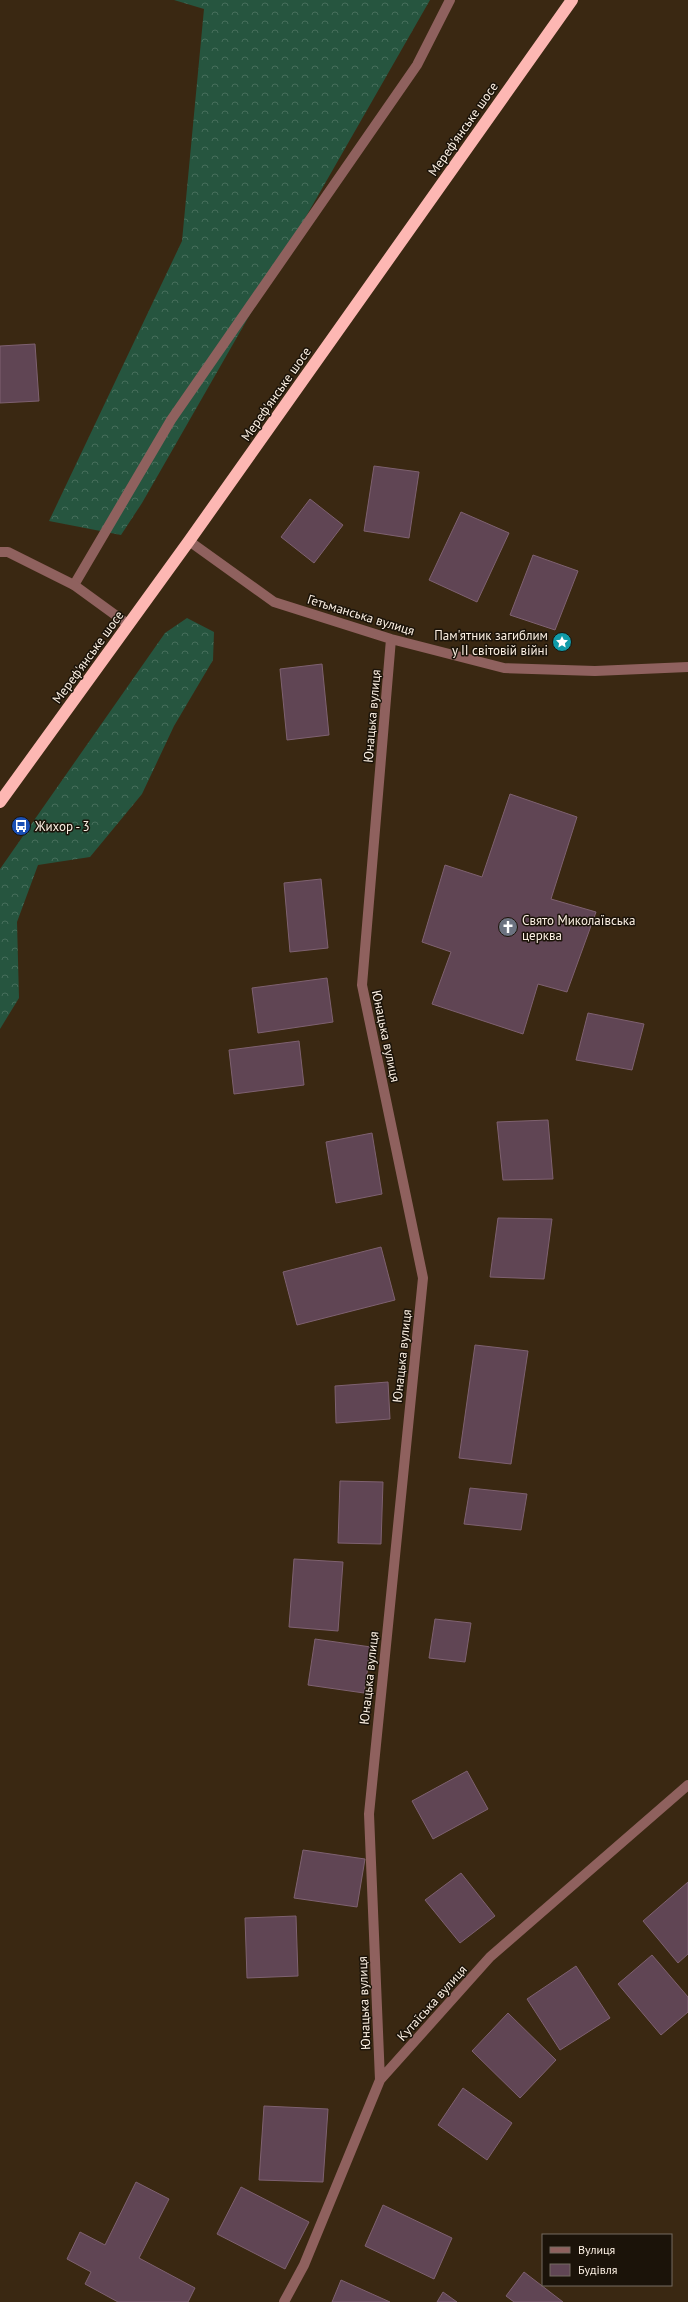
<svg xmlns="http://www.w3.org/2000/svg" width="688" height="2302" font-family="'PT Sans',sans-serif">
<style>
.forest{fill:url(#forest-crowns)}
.building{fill:#604554;stroke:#7e6170}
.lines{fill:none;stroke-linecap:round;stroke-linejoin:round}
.lane{stroke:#8f615e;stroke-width:10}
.street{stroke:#8f615e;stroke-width:10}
.highway{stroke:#fdb7b3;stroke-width:12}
.labels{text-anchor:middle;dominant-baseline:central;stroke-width:3;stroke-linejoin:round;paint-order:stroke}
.street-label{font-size:13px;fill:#fcf0e3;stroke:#1b1309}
.poi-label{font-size:13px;fill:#fcf0e3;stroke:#1b1309;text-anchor:start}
</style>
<defs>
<pattern id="forest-crowns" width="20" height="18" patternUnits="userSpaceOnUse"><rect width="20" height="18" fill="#26553f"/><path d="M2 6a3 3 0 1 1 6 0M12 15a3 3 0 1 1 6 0" fill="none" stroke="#466e5b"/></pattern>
</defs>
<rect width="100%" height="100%" fill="#3a2812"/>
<path class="forest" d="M174 0H430L142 503 121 535 49 521 182 241 204 9Z
M187 618 214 632 213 660 174 726 142 794 90 857 38 865 17 922 19 998 0 1029V869L165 633Z"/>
<path class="building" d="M35 344 39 401 0 403V346Z
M374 466 419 472 409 538 364 531Z
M310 499 343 525 314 563 281 537Z
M461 512 509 533 477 602 429 580Z
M533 555 578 571 555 630 510 615Z
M322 664 329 735 287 740 280 669Z
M510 794 577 817 551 899 596 912 567 992 538 984 523 1034 432 1004 451 952 422 942 445 865 482 877Z
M321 879 328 948 290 952 284 883Z
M327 978 333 1022 258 1033 252 988Z
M588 1013 644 1024 632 1070 576 1060Z
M299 1041 304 1085 234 1094 229 1050Z
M548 1120 553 1179 503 1180 497 1122Z
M372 1133 382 1194 336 1203 326 1142Z
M498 1218 552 1219 544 1279 490 1277Z
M381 1247 395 1300 297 1325 283 1272Z
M475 1345 528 1351 511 1464 459 1458Z
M388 1382 390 1419 336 1423 335 1386Z
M340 1481 383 1482 381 1544 338 1543Z
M470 1488 527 1494 521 1530 464 1524Z
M294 1559 343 1562 338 1631 289 1627Z
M435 1619 471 1623 465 1662 429 1658Z
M315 1639 371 1647 364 1693 308 1685Z
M467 1771 488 1809 433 1839 412 1801Z
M303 1850 365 1859 357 1907 294 1898Z
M461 1873 495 1916 460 1943 425 1900Z
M688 1882V1954L678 1963 643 1921Z
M296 1916 298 1976 247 1978 245 1918Z
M652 1955 688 1997V2012L661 2035 618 1984Z
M576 1966 610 2018 560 2050 527 1999Z
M508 2013 556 2060 520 2098 472 2051Z
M463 2088 512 2123 487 2160 438 2125Z
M264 2106 328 2109 323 2182 259 2180Z
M136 2182 169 2199 139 2258 195 2288 188 2302H118L85 2284 91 2272 67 2259 80 2232 105 2245Z
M241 2187 309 2222 285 2269 217 2234Z
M383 2205 452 2238 434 2279 365 2246Z
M524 2272 563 2302H514L506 2296Z
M341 2280 390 2302H332Z
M443 2292 457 2302H437Z"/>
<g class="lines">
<path class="lane" d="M74 585 171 420 417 65 450 0"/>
<path class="street" d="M189 541 274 602 391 639 504 668 595 671 688 667
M0 552H8L74 585 129 625
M380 2080 369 1814 423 1278 362 985 391 639
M284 2302 304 2265 380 2080 490 1957 688 1785"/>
<path class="highway" d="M0 802 189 541 572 0"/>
</g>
<defs>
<symbol id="sight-disc" viewBox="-11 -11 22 22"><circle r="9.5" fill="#0f9aa8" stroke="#1b1309"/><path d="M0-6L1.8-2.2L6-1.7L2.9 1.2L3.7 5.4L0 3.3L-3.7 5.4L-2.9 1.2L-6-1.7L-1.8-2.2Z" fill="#fff"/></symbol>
<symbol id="bus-disc" viewBox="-11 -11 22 22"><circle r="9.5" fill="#1a4fb4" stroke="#1b1309"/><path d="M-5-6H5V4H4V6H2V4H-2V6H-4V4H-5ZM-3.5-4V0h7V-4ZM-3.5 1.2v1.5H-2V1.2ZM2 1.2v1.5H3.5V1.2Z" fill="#fff"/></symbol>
<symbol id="church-disc" viewBox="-11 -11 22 22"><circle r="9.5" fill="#6b7280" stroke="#1b1309"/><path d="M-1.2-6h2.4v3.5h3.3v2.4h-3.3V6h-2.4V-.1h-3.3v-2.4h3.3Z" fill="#fff"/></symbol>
</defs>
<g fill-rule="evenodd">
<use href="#sight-disc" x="551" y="631" width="22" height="22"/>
<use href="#bus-disc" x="10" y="815" width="22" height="22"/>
<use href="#church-disc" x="497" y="916" width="22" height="22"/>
</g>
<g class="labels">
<g class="street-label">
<text transform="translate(463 129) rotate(-55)">Мереф'янське шосе</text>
<text transform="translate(276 394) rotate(-55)">Мереф'янське шосе</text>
<text transform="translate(361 615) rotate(17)">Гетьманська вулиця</text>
<text transform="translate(88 657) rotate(-54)">Мереф'янське шосе</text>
<text transform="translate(372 716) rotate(-85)">Юнацька вулиця</text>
<text transform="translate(386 1036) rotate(78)">Юнацька вулиця</text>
<text transform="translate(402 1356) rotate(-84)">Юнацька вулиця</text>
<text transform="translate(369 1678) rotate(-84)">Юнацька вулиця</text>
<text transform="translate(364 2003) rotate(-92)">Юнацька вулиця</text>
<text transform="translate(432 2003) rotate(-48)">Кутаїська вулиця</text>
</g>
<g class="poi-label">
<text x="548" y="635" text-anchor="end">Пам'ятник загиблим<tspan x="548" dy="15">у II світовій війні</tspan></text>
<text x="35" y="826">Жихор - 3</text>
<text x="522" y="920">Свято Миколаївська<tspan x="522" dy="15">церква</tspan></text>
</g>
</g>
<rect x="542" y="2234" width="130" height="52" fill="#1b1309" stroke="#756b60"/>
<rect x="550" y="2247" width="20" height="6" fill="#8f615e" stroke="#756b60"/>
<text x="578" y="2254" font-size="12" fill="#fcf0e3">Вулиця</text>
<rect x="550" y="2264" width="20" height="12" fill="#604554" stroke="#756b60"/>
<text x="578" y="2274" font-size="12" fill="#fcf0e3">Будівля</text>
</svg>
